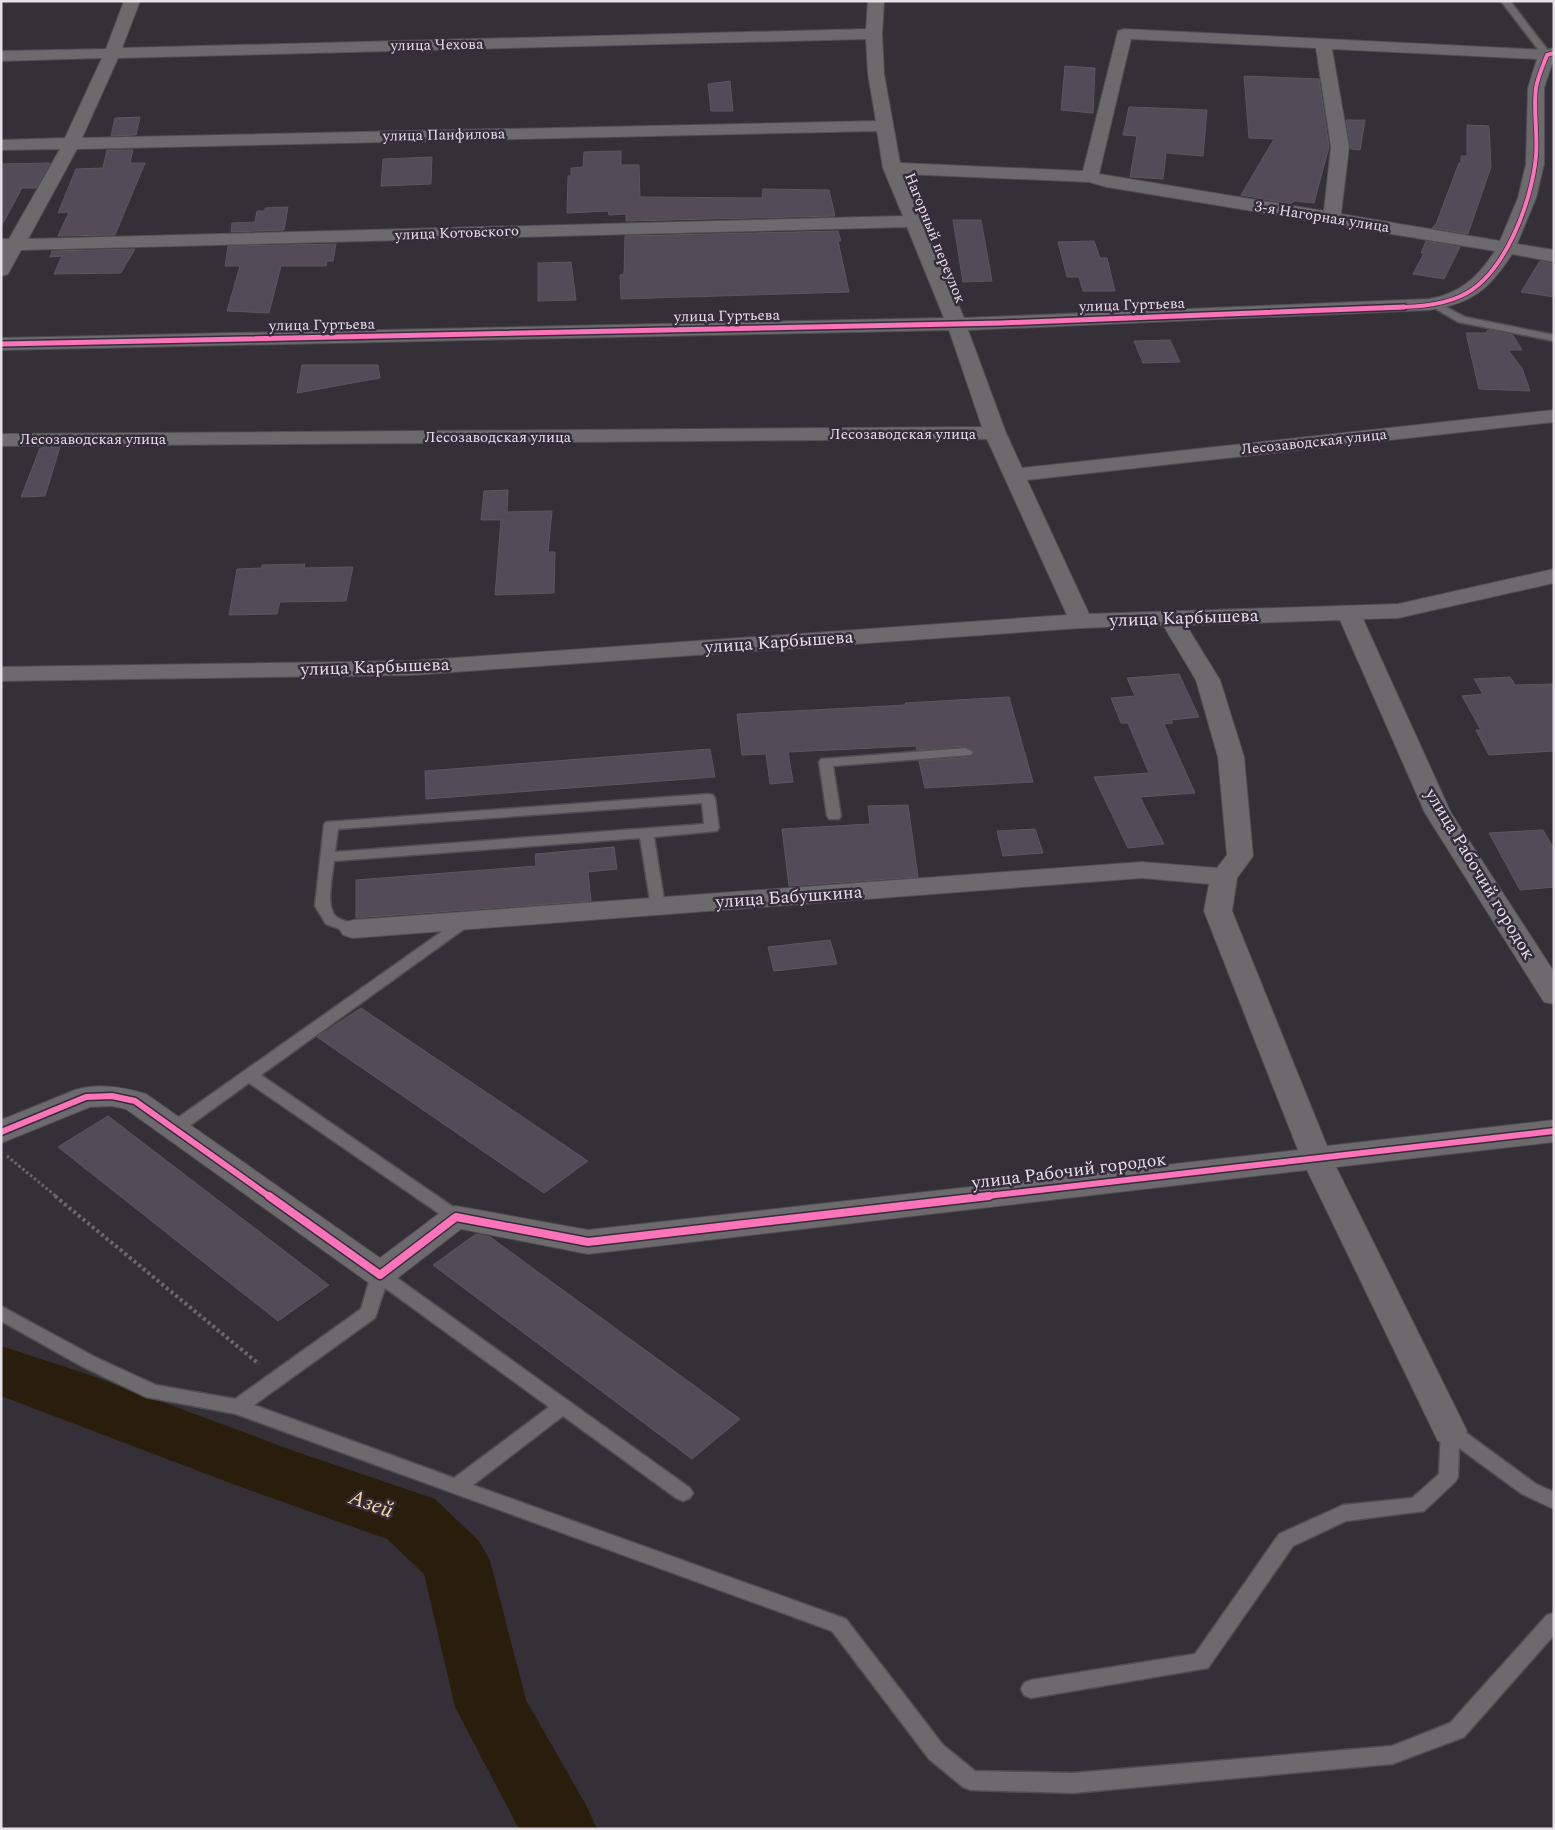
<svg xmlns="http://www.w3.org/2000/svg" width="1555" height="1830" font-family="Spectral,serif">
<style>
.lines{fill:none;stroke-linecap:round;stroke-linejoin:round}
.river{fill:#291e0b;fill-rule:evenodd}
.building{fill:#534b58;stroke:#5b575d}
.service-casing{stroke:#504d53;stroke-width:3}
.minor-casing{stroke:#504d53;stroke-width:2}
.path-far1{stroke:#6b676c;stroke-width:3;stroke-dasharray:2.5 2.5;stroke-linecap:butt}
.path{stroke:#6b676c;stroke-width:4;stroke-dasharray:3 3;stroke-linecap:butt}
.service{fill:#6c6a6d;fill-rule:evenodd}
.minor{fill:#6c6a6d;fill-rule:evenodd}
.cycleway-far3-casing{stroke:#362c3b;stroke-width:5.5}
.cycleway-far2-casing{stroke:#362c3b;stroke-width:8}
.cycleway-far1-casing{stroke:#362c3b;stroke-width:9}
.cycleway-casing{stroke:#362c3b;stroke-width:11}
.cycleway-far3{stroke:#fb73b8;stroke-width:4}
.cycleway-far2{stroke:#fb73b8;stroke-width:5}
.cycleway-far1{stroke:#fb73b8;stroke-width:6}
.cycleway{stroke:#fb73b8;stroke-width:8}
.labels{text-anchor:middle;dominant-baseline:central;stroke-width:5;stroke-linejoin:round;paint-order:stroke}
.far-street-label{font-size:15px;fill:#e6e0e9;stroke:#362c3b}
.street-label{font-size:18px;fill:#e6e0e9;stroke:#362c3b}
.near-water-label{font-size:22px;font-style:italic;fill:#f7d7a3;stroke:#362c3b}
</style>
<rect width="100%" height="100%" fill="#353038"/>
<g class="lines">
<path class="river" d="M1 1346 87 1374 294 1451 435 1499 479 1541 490 1561 526 1700 586 1805 597 1829H519L455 1707 424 1574 387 1539 246 1489 1 1396Z"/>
</g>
<path class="building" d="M1065 66 1095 68 1093 113 1061 110Z
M1244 76 1319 79 1329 147 1314 203 1294 201 1291 204 1241 195 1274 139 1249 138Z
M730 81 733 111H711L708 84Z
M1129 107 1207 110 1203 156 1166 153 1163 179 1130 177 1137 136 1123 135Z
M140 117 136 135 111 136 115 118Z
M1346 120H1365L1360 150 1351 149Z
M1467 125 1489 126 1491 167 1468 234 1432 228 1436 224 1459 163H1461V156H1467Z
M107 150H133L130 163H145L115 235 58 236 69 212 58 213 76 169 103 168Z
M621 151V165H639L640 197 762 198 763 189 829 190 835 216 626 221V214L609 215 608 211 567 213 568 176H571V168L583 167 584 152Z
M432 157 431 184 381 186 383 159Z
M50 163 36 188H22L1 227V164Z
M288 207 284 230 231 232 232 223 255 222 257 211H265V208Z
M953 220H981L992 281 963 282Z
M838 231 841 241H838L849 292 621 299 620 275 624 274 625 236Z
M1094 241 1100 258H1107L1115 291H1083L1079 277H1067L1058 242Z
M1426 241 1460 247 1444 279 1413 274 1424 253H1421Z
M336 244 333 261H327L326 266H281L269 313 227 311 240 266H225L228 246Z
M135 249 121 273 54 274 62 256 50 257 52 251Z
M1540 261 1554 264V297L1521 292Z
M571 262 576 300 538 301V263Z
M1488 330 1513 335 1522 350H1508L1522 368 1530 391 1479 389 1466 333H1486Z
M1170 340 1180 362 1143 363 1134 341Z
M302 365H378L380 378 297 393Z
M60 447 45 496 21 497 40 448Z
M508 490 507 512 552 511 548 552H555L554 593 495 595 501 520H481L484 491Z
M305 564 304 568 353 567 346 601 280 602 277 614 229 615 237 569 262 568V565Z
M1179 674 1199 717 1171 720 1173 723 1164 724 1195 793 1140 797 1164 844 1128 848 1094 777 1149 773 1128 723H1121L1111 698 1135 696 1127 678Z
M1510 677 1515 685 1554 684V751L1489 755 1476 730H1481L1462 696 1483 694 1474 679Z
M1009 697 1033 782 925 788 919 761 971 757 975 752 966 746 917 750 916 746 788 752 793 782 770 784 766 754 742 755 737 714 906 705 905 703Z
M710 749 715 777 426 799 425 771Z
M908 805 918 877 789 886 782 829 870 824 868 806Z
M1035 829 1043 853 1003 856 997 831Z
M1541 830H1543L1554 849V887L1520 890 1489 833Z
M614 847 617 869 588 872 591 901 356 918V880L536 866 535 854Z
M830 940 837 964 774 971 768 947Z
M361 1008 588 1161 544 1193 317 1037Z
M108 1116 329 1285 278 1321 58 1147Z
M476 1234 490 1237 740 1419 692 1459 433 1265Z"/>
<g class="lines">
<defs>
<path id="service" d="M1501 1H1510L1550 53V57H1544Z
M1435 301 1465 317 1554 335V341L1458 322 1431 306 1430 304Z
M966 748 973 752 971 755 833 766 841 816 839 819H829L827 816 819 762 821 759Z
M708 794 713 795 715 798 719 828 717 831 654 837 665 906 663 909H653L651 906 640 838 334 861C333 875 323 913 340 919 347 922 357 923 361 929L358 932 353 934 326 924 315 906 324 825 326 822ZM702 803 704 824 335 852 338 829Z
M466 916 471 918 474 921 471 924 261 1075 462 1213 465 1217 462 1221 456 1223 450 1221 249 1083 181 1132 175 1134 169 1132 167 1128 169 1124 461 918Z
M380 1268 386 1270 690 1488 693 1493 690 1498 683 1501 676 1498 563 1416 473 1485 846 1619 943 1745 975 1771 1073 1773 1392 1746 1450 1723 1547 1615 1554 1613V1635L1464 1737 1392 1764 1073 1793 971 1790 963 1787 929 1759 832 1631 236 1414 146 1397 83 1367 1 1321V1306L95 1357 156 1385 235 1399 361 1309 371 1275 374 1270ZM385 1288 549 1407 454 1478 254 1405 375 1318Z
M1450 1424 1457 1426 1536 1484 1554 1492V1509L1522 1494 1459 1448 1458 1477 1455 1482 1424 1511 1346 1521 1293 1546 1208 1668 1031 1698 1024 1695 1021 1689 1024 1683 1031 1680 1195 1654 1279 1534 1343 1505 1412 1498 1439 1474 1441 1431 1443 1426Z"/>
<path id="minor" d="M124 1H140L122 48 866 29 868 1H884L882 34 884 74 900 163 1083 171 1118 31 1124 29 1546 50 1554 48V58L1544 88V164L1536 198 1517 244 1554 250V262L1512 254C1489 290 1471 304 1429 310L968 330 1006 433 1022 468 1554 410V422L1027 480 1089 614 1398 604 1554 569V583L1398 618 1363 619 1451 813 1554 972V1004L1544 1002 1425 813 1340 620 1186 625 1220 680 1244 757 1253 856 1237 878 1232 911 1327 1146 1554 1120V1142L1336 1167 1467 1431 1462 1441 1450 1445 1438 1441 1307 1170 588 1254 461 1229 391 1283 380 1287 369 1283 126 1109 112 1106 90 1107 1 1143V1120L75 1090C99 1083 122 1087 146 1094L380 1258 445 1209 456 1206 588 1230 1298 1150 1204 911 1209 884 1142 878 353 938 343 935 339 929 343 923 353 920 1142 862 1217 868 1227 855 1218 757 1196 680 1163 625 1081 628 412 675 1 681V667L412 661 1067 615 987 439 1 446V434L982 427 949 330 1 350V338L944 318 907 227 21 250 8 274 1 276V239H9L60 149 1 150V140L65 138 102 58 1 61V51L106 49ZM866 39 868 74 876 121 82 138 118 58ZM1131 39 1316 48 1331 147 1324 211 1099 174ZM1332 49 1537 59 1528 88 1526 164 1518 198 1500 241 1341 214 1349 147ZM877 131 883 168 903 216 28 239 77 149ZM903 174 1089 182 1107 187 1495 251C1478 277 1460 294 1429 299L964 318Z"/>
</defs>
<use href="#service" class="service-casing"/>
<use href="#minor" class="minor-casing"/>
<path class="path-far1" d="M7 1156 57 1197"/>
<path class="path" d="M55 1196 259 1364"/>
<use href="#service" class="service"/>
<use href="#minor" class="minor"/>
<defs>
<path id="cycleway-far3" d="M1374 308C1403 307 1435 308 1461 296 1505 276 1532 201 1536 156 1538 133 1533 110 1536 88 1538 76 1543 66 1547 55L1554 53"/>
<path id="cycleway-far2" d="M1 344 1001 323 1404 307"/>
<path id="cycleway-far1" d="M1 1132 86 1097 112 1096 135 1101 270 1197
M978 1197 1554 1131"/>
<path id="cycleway" d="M269 1196 380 1275 456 1217 588 1242 989 1196"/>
</defs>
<use href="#cycleway-far3" class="cycleway-far3-casing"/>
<use href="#cycleway-far2" class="cycleway-far2-casing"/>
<use href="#cycleway-far1" class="cycleway-far1-casing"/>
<use href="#cycleway" class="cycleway-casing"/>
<use href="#cycleway-far3" class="cycleway-far3"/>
<use href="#cycleway-far2" class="cycleway-far2"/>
<use href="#cycleway-far1" class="cycleway-far1"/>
<use href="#cycleway" class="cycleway"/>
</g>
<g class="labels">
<g class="far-street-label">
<text transform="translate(437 45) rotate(-1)">улица Чехова</text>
<text transform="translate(444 135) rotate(-1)">улица Панфилова</text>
<text transform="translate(1322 217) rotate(9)">3-я Нагорная улица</text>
<text transform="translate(457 233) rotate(-2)">улица Котовского</text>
<text transform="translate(935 238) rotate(68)">Нагорный переулок</text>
<text transform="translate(1132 305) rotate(-2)">улица Гуртьева</text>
<text transform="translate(727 316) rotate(-1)">улица Гуртьева</text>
<text transform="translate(322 325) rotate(-1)">улица Гуртьева</text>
<text x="903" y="434">Лесозаводская улица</text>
<text x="498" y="437">Лесозаводская улица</text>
<text x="93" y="439">Лесозаводская улица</text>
<text transform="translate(1314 442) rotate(-6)">Лесозаводская улица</text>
</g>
<g class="street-label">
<text transform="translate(1184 618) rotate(-2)">улица Карбышева</text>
<text transform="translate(779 642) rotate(-4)">улица Карбышева</text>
<text transform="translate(375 667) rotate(-2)">улица Карбышева</text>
<text transform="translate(1480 874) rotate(59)">улица Рабочий городок</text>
<text transform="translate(789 897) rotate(-4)">улица Бабушкина</text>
<text transform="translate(1069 1171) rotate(-7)">улица Рабочий городок</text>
</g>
<g class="near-water-label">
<text transform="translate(371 1504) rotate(20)">Азей</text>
</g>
</g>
<rect width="1555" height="1830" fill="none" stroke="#e6e0e9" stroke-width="5"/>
</svg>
